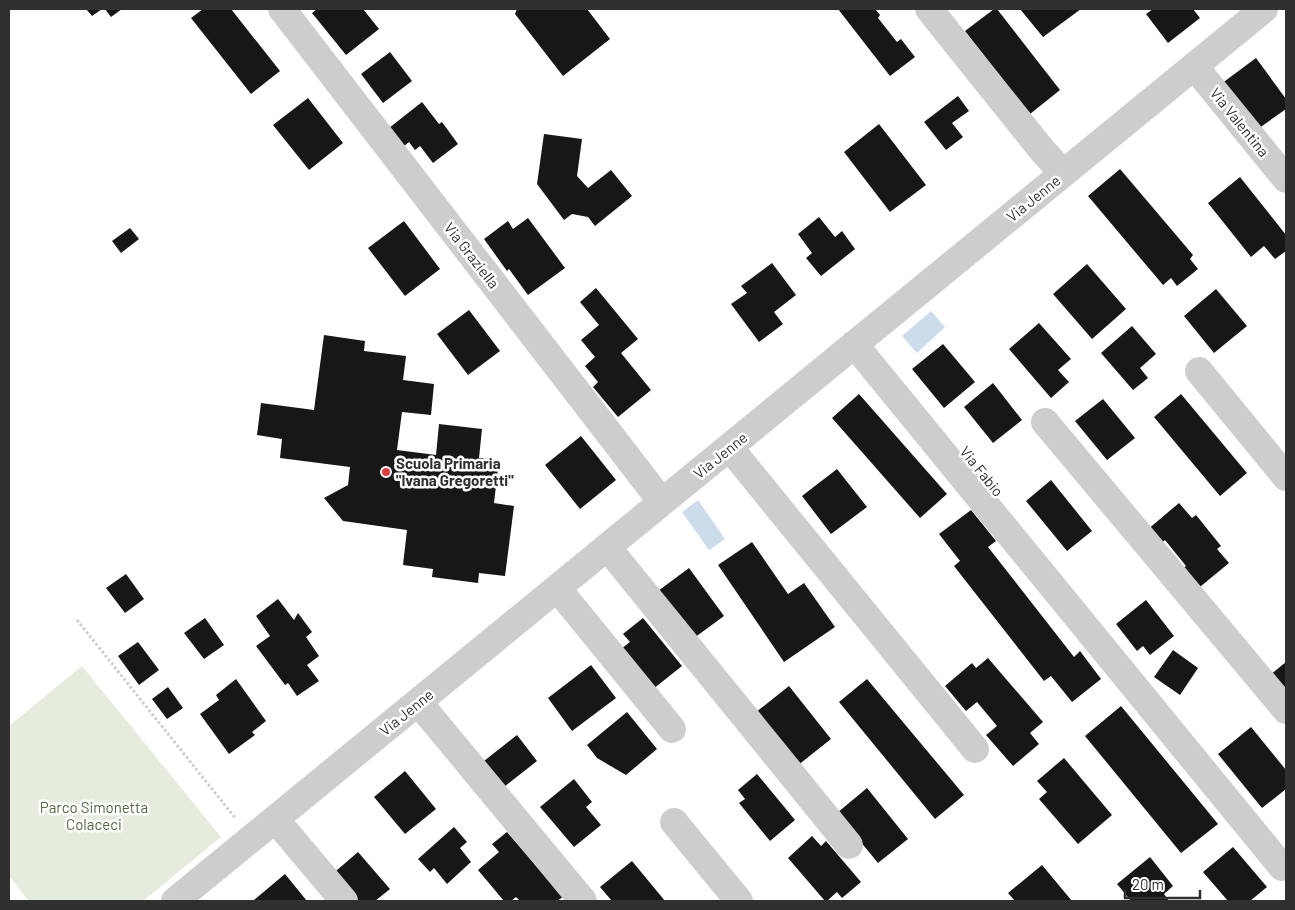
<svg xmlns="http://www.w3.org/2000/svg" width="1295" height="910" font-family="Barlow,sans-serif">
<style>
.green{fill:#e5ecde}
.water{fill:#ccdcea}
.building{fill:#171717}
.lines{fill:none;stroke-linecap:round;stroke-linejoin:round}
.path{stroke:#cdcdcd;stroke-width:3;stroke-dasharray:2.5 2.5;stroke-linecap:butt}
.minor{stroke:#cdcdcd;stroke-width:28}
.poi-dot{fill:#dc3c3c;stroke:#fff;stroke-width:2}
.labels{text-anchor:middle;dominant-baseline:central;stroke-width:5;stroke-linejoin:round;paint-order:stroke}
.street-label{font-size:15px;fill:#303030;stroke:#fff}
.poi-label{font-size:15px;font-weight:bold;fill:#303030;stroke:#fff;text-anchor:start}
.park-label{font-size:15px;fill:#50693f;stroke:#fff}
</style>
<rect width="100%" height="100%" fill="#fff"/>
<path class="green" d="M82 666 221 837 143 901H29L9 876V726Z"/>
<path class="water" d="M931 311 945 327 917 353 902 336Z
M698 500 725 539 709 550 682 512Z"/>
<path class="building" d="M86 9H102L92 16Z
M105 9H122L111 17Z
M203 9H231L280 71 251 94 191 18Z
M317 9H363L379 29 346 55 312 13Z
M517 9H587L610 39 563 76 515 14Z
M838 9H875L880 15 878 18 897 42 901 39 915 57 890 76Z
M994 9H997L1060 90 1030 114 965 31Z
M1020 9H1081L1043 37Z
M1153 9H1193L1200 18 1168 43 1146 14Z
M390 52 412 81 383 103 361 74Z
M1256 58 1286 99V109L1255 131 1221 84Z
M958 96 969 111 952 123 963 137 946 150 924 122Z
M308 98 343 143 309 170 273 125Z
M422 102 439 124 442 122 458 144 433 163 420 146 415 150 409 142 403 147 389 128Z
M879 124 926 185 890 212 844 152Z
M544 134 582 139 577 176 588 188 611 170 632 196 595 226 588 217 572 214 564 220 537 184Z
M1120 169 1193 255 1190 259 1198 269 1177 286 1171 278 1163 285 1088 196Z
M1240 177 1286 235V251L1275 259 1264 246 1251 257 1208 203Z
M819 217 835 237 842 231 855 249 821 276 806 258 812 253 798 234Z
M528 218 565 268 528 295 509 269 507 271 484 239 508 221 513 229Z
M404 221 440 269 405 296 368 248Z
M130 228 139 239 121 253 112 241Z
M772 263 796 295 774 312 783 324 759 342 731 304 747 293 741 286Z
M1087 264 1126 309 1092 339 1053 294Z
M596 288 638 339 621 353 651 390 618 417 593 387 598 382 585 366 595 357 581 340 599 325 580 302Z
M1216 289 1247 326 1214 353 1184 316Z
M469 310 500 351 468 375 437 334Z
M1039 323 1071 359 1058 370 1069 382 1051 398 1009 349Z
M1132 326 1156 354 1140 368 1148 378 1133 390 1101 353Z
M324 335 365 341 364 351 406 356 403 380 434 384 431 415 402 412 397 450 436 455 439 424 482 429 479 458 499 460 494 503 514 506 505 576 479 573 478 583 432 577 433 569 403 565 407 530 343 521 324 498 348 485 350 467 280 458 282 439 257 435 261 403 314 410Z
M943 344 975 382 944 408 912 369Z
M993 383 1022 420 993 443 964 407Z
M859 394 947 494 920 518 832 418Z
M1181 394 1247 473 1220 496 1154 417Z
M1103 399 1135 438 1107 460 1075 421Z
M581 436 616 480 580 509 545 465Z
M837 469 867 507 831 534 802 496Z
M1051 480 1092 531 1067 551 1026 501Z
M1179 503 1192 518 1196 515 1221 546 1217 549 1229 563 1195 591 1179 571 1186 566 1165 540 1160 544 1147 530Z
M971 510 996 541 988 547 1074 657 1080 651 1101 679 1072 702 1051 676 1044 681 954 566 960 561 939 534Z
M752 542 788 594 804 583 835 627 784 662 718 565Z
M689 568 724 616 694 638 658 591Z
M126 574 144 599 125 613 106 588Z
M278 599 294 620 298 613 312 632 306 637 319 656 307 665 319 681 297 696 288 683 285 685 256 646 270 636 256 616Z
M1146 600 1174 636 1150 655 1143 646 1137 651 1116 624Z
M205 618 224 645 204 659 184 633Z
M643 618 682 666 653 689 621 649 630 642 623 634Z
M138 642 159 670 139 685 118 656Z
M1173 650 1198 668 1180 695 1154 677Z
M988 658 1043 722 1030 733 1039 744 1013 766 986 735 997 726 977 702 966 711 945 686 972 663 976 668Z
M1286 662V690L1270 675Z
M591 665 616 698 572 731 548 698Z
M236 679 266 721 252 732 255 735 229 754 200 714 219 700 216 695Z
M867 679 964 795 935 819 839 702Z
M789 686 831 739 797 766 755 713Z
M168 687 183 708 167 719 152 699Z
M1121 706 1218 824 1181 853 1085 736Z
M627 712 657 749 626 775 597 758 587 745Z
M1251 727 1286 770V789L1262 808 1218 754Z
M517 735 537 761 504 787 484 761Z
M1064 758 1112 815 1078 844 1039 799 1047 792 1037 781Z
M405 771 436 809 405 834 374 797Z
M757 774 795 820 770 841 739 803 745 799 738 790Z
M574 779 592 802 586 807 601 825 574 847 540 807Z
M867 788 908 839 878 863 837 813Z
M454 827 467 842 460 848 471 862 447 884 434 868 430 872 418 859Z
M507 832 563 897 557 901H520L516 897 511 901H504L478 870 499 852 492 844Z
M812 836 821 846 826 841 861 882 842 898 837 892 827 901H825L788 858Z
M1233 847 1267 887 1250 901H1228L1203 872Z
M358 852 390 889 375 901H349L329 877Z
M1150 857 1173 886 1164 894 1169 901H1131L1117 884Z
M632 861 665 901H612L600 887Z
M1042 865 1072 901H1015L1008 893Z
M285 874 307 901H255L254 900Z"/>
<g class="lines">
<path class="path" d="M77 620 236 819"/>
<path class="minor" d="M282 9 662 502
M929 9 1042 150 1063 173
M1194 66 1286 179
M854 344 1282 867 1286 863
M1199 371 1286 477
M1045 422 1286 710
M729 447 975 749
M607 547 849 845
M557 588 672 729
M418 702 583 901
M275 819 344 901
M674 822 739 901
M175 901 1264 9"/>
</g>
<circle class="poi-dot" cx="386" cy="472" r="5"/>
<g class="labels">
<g class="street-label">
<text transform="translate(1240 122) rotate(51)">Via Valentina</text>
<text transform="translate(1033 198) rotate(-39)">Via Jenne</text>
<text transform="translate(472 255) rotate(52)">Via Graziella</text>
<text transform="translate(720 455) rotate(-39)">Via Jenne</text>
<text transform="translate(982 471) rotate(51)">Via Fabio</text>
<text transform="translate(406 712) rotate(-39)">Via Jenne</text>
</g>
<g class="poi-label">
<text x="396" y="463">Scuola Primaria<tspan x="396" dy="17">"Ivana Gregoretti"</tspan></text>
</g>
<g class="park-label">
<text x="94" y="807">Parco Simonetta<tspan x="94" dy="17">Colaceci</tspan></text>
</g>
</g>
<rect width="1295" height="910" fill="none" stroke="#303030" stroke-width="20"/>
<path d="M1125 890v8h75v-8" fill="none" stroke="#303030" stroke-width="2.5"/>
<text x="1132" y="890" font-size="15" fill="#303030" stroke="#ffffff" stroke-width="4" paint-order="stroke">20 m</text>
</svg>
